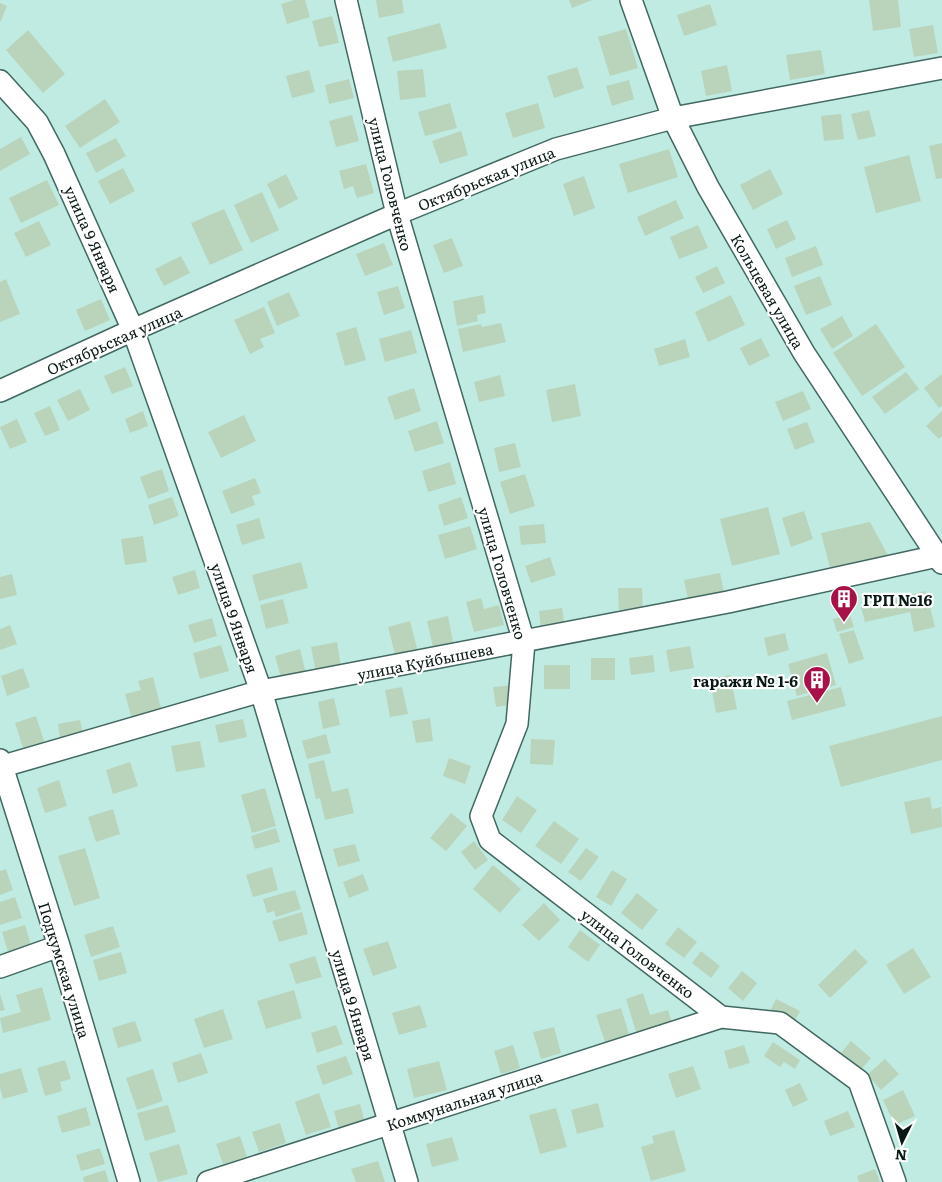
<svg xmlns="http://www.w3.org/2000/svg" width="942" height="1182" font-family="Literata,serif">
<style>
.building{fill:#b9d4bb}
.lines{fill:none;stroke-linecap:round;stroke-linejoin:round}
.street-casing{stroke:#416861;stroke-width:24}
.street{stroke:#fff;stroke-width:21}
.labels{text-anchor:middle;dominant-baseline:central;stroke-width:4.5;stroke-linejoin:round;paint-order:stroke}
.street-label{font-size:15px;fill:#081815;stroke:#fff}
.poi-label{font-size:15px;font-weight:bold;fill:#081815;stroke:#fff;text-anchor:start}
</style>
<rect width="100%" height="100%" fill="#c0ebe3"/>
<path class="building" d="M294 0H305L310 17 287 24 281 4Z
M376 0H402L404 13 379 18Z
M569 0H592L572 8Z
M869 0H898L901 27 873 31Z
M0 3 7 6 0 23Z
M710 4 717 25 684 36 677 15Z
M332 16 339 43 319 47 312 21Z
M440 23 447 48 393 62 387 37Z
M933 25 938 53 914 57 909 29Z
M626 29 638 68 610 76 598 37Z
M28 30 65 74 43 93 6 50Z
M821 50 825 74 790 80 786 55Z
M727 65 732 91 706 96 701 71Z
M577 67 584 88 554 98 547 76Z
M423 69 426 97 400 100 397 71Z
M309 70 315 92 292 98 286 76Z
M349 79 354 98 329 104 325 85Z
M629 80 634 99 612 106 606 86Z
M105 99 120 122 80 148 65 126Z
M450 103 457 128 425 136 418 112Z
M538 103 545 128 513 138 505 113Z
M869 110 876 136 858 140 851 114Z
M841 114 844 139 824 141 821 116Z
M352 115 359 141 336 147 329 121Z
M461 131 468 155 440 164 432 141Z
M21 137 30 154 0 171V149Z
M116 138 126 156 96 173 86 153Z
M942 143V178L936 179 929 146Z
M669 149 678 177 628 193 619 164Z
M909 155 921 201 876 213 864 167Z
M366 164 374 193 357 198 353 186 344 189 339 171Z
M123 168 135 191 110 204 98 181Z
M770 169 783 194 753 210 740 185Z
M286 174 298 199 279 209 267 184Z
M584 176 595 208 574 216 563 184Z
M47 180 59 205 21 223 9 198Z
M262 192 279 230 251 243 234 205Z
M676 200 684 218 645 236 637 217Z
M224 209 243 250 210 265 191 223Z
M787 220 796 239 776 249 767 229Z
M39 221 51 245 26 257 14 233Z
M698 225 708 248 679 259 670 237Z
M452 238 463 266 444 273 433 245Z
M384 243 393 265 365 276 356 254Z
M816 246 823 265 792 277 785 258Z
M181 256 190 273 164 286 155 269Z
M717 266 725 283 703 293 695 277Z
M820 276 832 305 806 315 794 286Z
M6 279 20 314 0 322V282Z
M398 286 405 308 384 315 377 292Z
M289 292 300 316 277 326 267 302Z
M483 295 486 313 477 315 478 321 457 326 453 301Z
M731 295 745 325 708 342 695 312Z
M101 299 110 320 85 331 76 310Z
M264 307 275 333 260 339 264 347 250 354 234 320Z
M842 316 853 336 832 349 820 329Z
M501 323 506 342 463 352 458 329 481 324 482 327Z
M876 324 905 367 862 396 833 353Z
M356 327 366 360 345 366 336 333Z
M411 330 417 353 385 362 379 339Z
M761 338 770 356 749 366 740 348Z
M685 339 690 357 659 366 654 349Z
M125 367 133 386 112 394 104 376Z
M906 372 919 389 885 414 872 397Z
M942 374V406L939 408 924 388Z
M500 375 505 396 479 402 474 382Z
M575 384 581 416 552 422 546 390Z
M414 388 421 411 395 420 387 397Z
M80 389 90 410 68 421 57 400Z
M803 391 811 409 783 421 775 402Z
M50 406 60 430 45 436 34 413Z
M143 411 148 426 130 433 125 419Z
M942 411V436L939 439 926 426Z
M244 415 256 441 221 458 208 432Z
M17 419 27 442 10 449 0 427Z
M437 421 444 443 415 452 408 431Z
M807 422 815 442 795 450 787 429Z
M515 443 521 467 499 472 494 448Z
M450 462 456 484 428 492 422 471Z
M162 469 169 491 148 499 140 477Z
M525 474 535 506 510 514 500 482Z
M255 478 261 493 252 496 255 505 231 514 222 491Z
M172 497 179 516 154 525 148 505Z
M461 497 468 518 444 526 438 505Z
M768 507 780 554 732 566 720 519Z
M804 511 813 539 791 547 782 518Z
M259 518 265 538 242 545 236 525Z
M870 522 890 559 831 572 821 533Z
M544 524 546 543 521 545 519 526Z
M470 526 477 549 445 559 438 535Z
M143 536 147 562 125 565 121 539Z
M550 557 556 575 531 583 525 566Z
M301 562 308 588 259 601 252 575Z
M195 570 200 588 178 595 172 577Z
M720 573 725 597 689 604 684 580Z
M12 574 17 595 0 599V577Z
M618 588H642L643 609 619 610Z
M926 591 935 627 914 632 910 612 865 622 861 607Z
M481 598 484 609 499 605 504 625 474 632 466 602Z
M283 599 289 623 266 629 260 605Z
M562 608 565 627 541 630 539 611Z
M850 615 854 627 837 632 833 619Z
M448 616 453 642 433 647 427 621Z
M212 618 217 636 194 643 188 625Z
M410 621 418 652 396 658 388 627Z
M10 625 17 644 0 650V629Z
M854 630 864 659 849 664 839 634Z
M785 633 789 650 768 656 764 638Z
M337 642 341 667 316 672 311 647Z
M221 645 229 671 200 679 193 653Z
M690 646 694 668 670 672 666 650Z
M300 649 306 674 282 681 275 656Z
M827 653 836 685 797 696 788 664Z
M653 655 655 672 631 675 629 658Z
M591 658H615V680H591Z
M544 665H570V689H544Z
M23 668 30 687 7 696 1 676Z
M730 675 737 709 716 713 710 679Z
M153 677 162 712 132 719 125 694 141 690 138 681Z
M513 685 515 704 496 707 493 687Z
M402 687 408 714 390 717 385 690Z
M841 687 846 706 792 720 787 701Z
M334 698 340 725 323 729 318 702Z
M36 716 46 747 25 754 15 723Z
M942 716V760L841 787 829 746Z
M430 718 433 741 416 743 412 721Z
M243 719 247 737 219 743 215 725Z
M80 720 83 734 60 738 58 724Z
M326 734 331 753 307 759 302 741Z
M531 739 555 740 553 765 530 764Z
M200 741 205 767 176 772 171 746Z
M449 758 471 766 465 784 443 776Z
M324 760 332 792 348 788 354 813 325 820 320 798 316 799 308 764Z
M130 762 138 786 113 794 106 770Z
M59 780 67 806 45 813 37 788Z
M265 788 276 826 252 833 241 795Z
M517 796 537 810 521 833 502 820Z
M930 797 932 809 941 807 942 827 911 834 904 802Z
M113 809 120 834 96 842 88 817Z
M451 813 467 826 446 851 430 838Z
M554 821 579 839 561 864 535 846Z
M276 828 280 842 255 849 251 836Z
M474 841 488 860 475 870 461 852Z
M355 844 360 861 338 867 333 849Z
M85 848 100 898 74 906 58 856Z
M586 848 599 857 581 881 568 872Z
M493 865 521 889 500 913 473 889Z
M272 867 278 890 253 897 246 875Z
M6 869 13 890 0 895V871Z
M612 870 627 879 611 906 596 897Z
M363 874 369 890 349 898 343 882Z
M295 890 301 909 276 917 274 911 267 913 263 899Z
M637 893 658 910 642 930 621 913Z
M15 897 22 918 0 925V902Z
M544 903 560 920 539 941 522 925Z
M302 912 308 934 279 942 272 921Z
M25 925 33 951 10 958 2 932Z
M113 926 120 947 91 957 84 935Z
M678 927 697 942 684 958 665 944Z
M580 930 600 945 588 962 568 947Z
M388 941 397 968 373 976 363 949Z
M913 948 931 977 904 994 886 965Z
M855 949 868 962 830 998 818 985Z
M701 951 720 966 711 978 692 963Z
M121 952 127 973 99 981 93 960Z
M315 956 322 977 296 984 289 964Z
M742 971 757 983 743 1001 728 988Z
M42 987 51 1020 3 1033 0 1018 21 1012 16 995Z
M294 990 302 1018 266 1029 257 1001Z
M643 993 650 1015 668 1010 672 1023 637 1035 626 999Z
M0 994 5 1010 0 1011Z
M776 999 800 1011 794 1023 770 1011Z
M420 1005 427 1027 399 1035 392 1013Z
M621 1008 629 1034 605 1042 596 1015Z
M223 1009 233 1039 204 1048 194 1019Z
M135 1021 142 1041 118 1048 112 1028Z
M336 1025 343 1044 317 1053 311 1033Z
M554 1027 561 1053 541 1059 533 1032Z
M851 1041 871 1058 859 1072 839 1055Z
M773 1042 800 1060 795 1069 784 1062 780 1067 764 1056Z
M513 1045 520 1068 501 1074 494 1051Z
M744 1045 750 1063 729 1069 724 1051Z
M201 1053 208 1073 178 1083 172 1063Z
M346 1056 353 1074 323 1085 316 1066Z
M885 1059 899 1074 881 1090 867 1075Z
M65 1060 71 1079 60 1082 62 1091 45 1096 37 1068Z
M439 1061 447 1090 414 1098 407 1069Z
M693 1066 701 1089 676 1098 668 1074Z
M21 1068 28 1092 3 1099 0 1088V1074Z
M153 1069 163 1101 137 1110 126 1078Z
M800 1083 808 1100 793 1107 785 1090Z
M903 1090 915 1116 895 1125 883 1100Z
M319 1093 331 1127 306 1135 295 1102Z
M598 1103 604 1127 577 1134 571 1110Z
M360 1104 365 1123 339 1130 334 1111Z
M168 1105 176 1132 145 1141 137 1113Z
M86 1107 91 1125 62 1133 57 1116Z
M556 1108 567 1147 540 1154 529 1115Z
M848 1111 855 1127 830 1136 824 1121Z
M280 1123 286 1143 259 1152 252 1132Z
M674 1130 686 1171 651 1181 641 1147 654 1143 652 1136Z
M240 1136 247 1157 223 1164 216 1144Z
M452 1137 459 1160 432 1167 426 1144Z
M179 1144 188 1174 158 1182 149 1153Z
M100 1148 105 1164 81 1171 76 1155Z
M378 1161 385 1182H356L351 1169Z
M875 1169 880 1182H859L857 1176Z
M105 1170 109 1182H84L83 1177Z"/>
<g class="lines">
<defs>
<path id="street" d="M346 0 397 214 524 642 517 724 481 816 490 840 721 1017 780 1023 859 1081 895 1182
M631 0 673 118 708 187 804 353 942 563
M0 81 37 122 54 154 133 330 261 691 407 1182
M0 391 133 330 397 214 556 149 673 118 942 68
M0 760 59 946 129 1182
M0 767 261 691 728 602 942 555
M0 967 59 946
M208 1182 721 1017"/>
</defs>
<use href="#street" class="street-casing"/>
<use href="#street" class="street"/>
</g>
<defs>
<symbol id="building-pin" viewBox="-11 -11 22 30"><path d="M0 17L-7.5 6A9.5 9.5 0 1 1 7.5 6Z" fill="#a71148" stroke="#fff"/><path d="M-4-6H4V6H1V3H-1V6H-4ZM-2.5-4.3h1.7v1.8h-1.7ZM.8-4.3h1.7v1.8H.8ZM-2.5-1h1.7V.8h-1.7ZM.8-1h1.7V.8H.8Z" fill="#fff"/></symbol>
</defs>
<g fill-rule="evenodd">
<use href="#building-pin" x="828" y="583" width="32" height="43"/>
<use href="#building-pin" x="801" y="664" width="32" height="43"/>
</g>
<g class="labels">
<g class="street-label">
<text transform="translate(486 178) rotate(-22)">Октябрьская улица</text>
<text transform="translate(391 184) rotate(76)">улица Головченко</text>
<text transform="translate(93 239) rotate(66)">улица 9 Января</text>
<text transform="translate(768 291) rotate(60)">Кольцевая улица</text>
<text transform="translate(114 340) rotate(-24)">Октябрьская улица</text>
<text transform="translate(503 573) rotate(74)">улица Головченко</text>
<text transform="translate(235 618) rotate(71)">улица 9 Января</text>
<text transform="translate(425 661) rotate(-11)">улица Куйбышева</text>
<text transform="translate(638 953) rotate(37)">улица Головченко</text>
<text transform="translate(65 970) rotate(73)">Подкумская улица</text>
<text transform="translate(354 1005) rotate(73)">улица 9 Января</text>
<text transform="translate(464 1100) rotate(-18)">Коммунальная улица</text>
</g>
<g class="poi-label">
<text x="863" y="599">ГРП №16</text>
<text x="798" y="680" text-anchor="end">гаражи № 1-6</text>
</g>
</g>
<g transform="translate(902 1142) rotate(185)" stroke="#ffffff" stroke-width="4" paint-order="stroke">
<path d="M0-4L9 19L0 12L-9 19Z" fill="#081815"/>
<text y="-8" font-size="14" font-weight="bold" text-anchor="middle" fill="#081815">N</text>
</g>
</svg>
